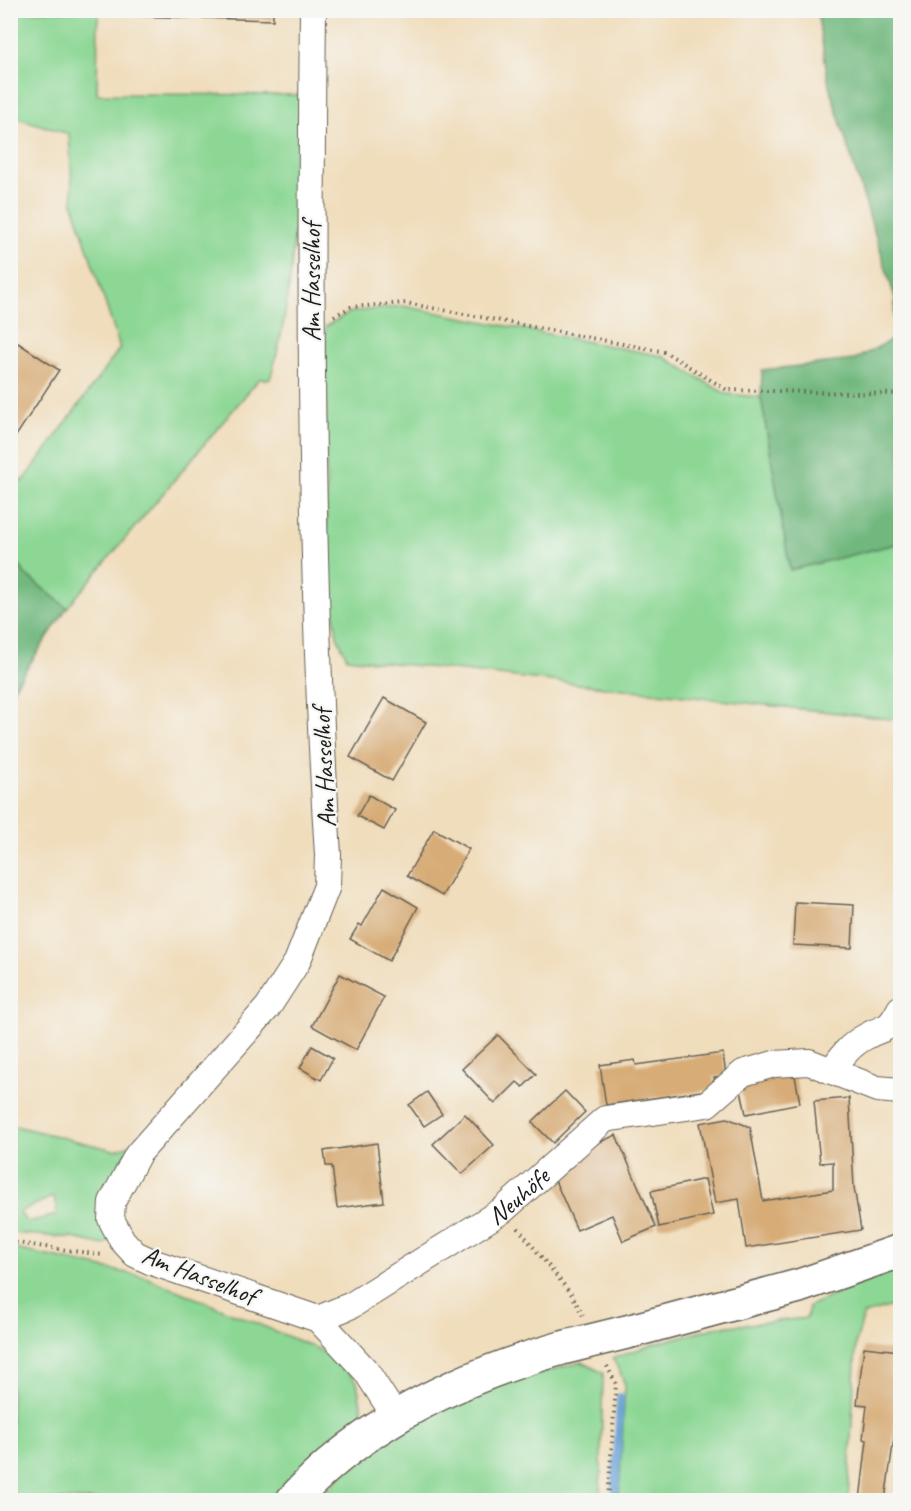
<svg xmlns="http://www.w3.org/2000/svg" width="911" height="1511" font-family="Caveat,sans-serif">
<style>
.green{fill:#8cd794;stroke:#547a58;stroke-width:1.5;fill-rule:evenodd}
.forest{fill:#71b87e;stroke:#466a4d;stroke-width:1.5}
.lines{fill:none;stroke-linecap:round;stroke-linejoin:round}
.stream{stroke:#65a0d5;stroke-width:8}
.building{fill:#d7ac77}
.minor-casing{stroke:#666054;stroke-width:28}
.tertiary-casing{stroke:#666054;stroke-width:36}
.path{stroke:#666054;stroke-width:4;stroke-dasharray:1.5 4.5;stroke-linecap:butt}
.minor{stroke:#fff;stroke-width:26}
.tertiary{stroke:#fff;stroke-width:33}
.tertiary-bridge-casing{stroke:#666054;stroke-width:36;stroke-linecap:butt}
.tertiary-bridge{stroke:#fff;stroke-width:33}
.labels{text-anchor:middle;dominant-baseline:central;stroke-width:4.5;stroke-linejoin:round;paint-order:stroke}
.street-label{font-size:26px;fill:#1c1c1c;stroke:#f6f6f2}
</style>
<rect width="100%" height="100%" fill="#f6f6f2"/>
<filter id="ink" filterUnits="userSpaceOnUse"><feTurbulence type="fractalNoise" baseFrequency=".0167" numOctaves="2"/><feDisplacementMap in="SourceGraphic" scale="12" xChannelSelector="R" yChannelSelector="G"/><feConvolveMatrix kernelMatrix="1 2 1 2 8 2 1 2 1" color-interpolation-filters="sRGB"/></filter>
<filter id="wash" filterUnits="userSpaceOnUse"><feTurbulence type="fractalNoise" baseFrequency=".008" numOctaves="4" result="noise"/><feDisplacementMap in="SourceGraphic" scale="24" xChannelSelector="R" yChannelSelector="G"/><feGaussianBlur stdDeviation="1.35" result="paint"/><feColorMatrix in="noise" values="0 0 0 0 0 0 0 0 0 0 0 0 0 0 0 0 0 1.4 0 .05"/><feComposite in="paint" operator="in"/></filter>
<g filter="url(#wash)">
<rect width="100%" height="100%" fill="#f0ddbc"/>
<path class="green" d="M11 11H98L97 94 300 95C298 185 296 293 270 379H259L67 608 25 574 11 552 10 472 23 482 120 348 73 204 69 134 11 116Z
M403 306 662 356 726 394 761 397 790 570 900 543V720L347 658 337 636 327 561 325 334 326 326 351 312Z
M11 1125 114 1150 131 1145 113 1238 104 1245 73 1238 11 1233ZM54 1196 57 1215 27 1222 19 1212Z
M11 1248 145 1277 318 1349 345 1368 357 1382 363 1416 270 1500H11Z
M900 1266V1304L864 1314 856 1343 848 1500H619L625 1384 613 1358 660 1342 718 1327 807 1318 809 1306Z
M582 1362 603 1373 600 1500H316C340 1477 365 1453 392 1433 447 1394 517 1379 582 1362Z"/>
<path class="forest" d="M817 11H900V543L790 570 761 397 762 370 854 360 893 339 895 298 829 86Z
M11 552 25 574 67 608 11 692Z"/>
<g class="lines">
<path class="stream" d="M615 1500 620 1397"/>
</g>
<g id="blocks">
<path class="building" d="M135 10H273V20L135 16Z
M18 343 59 370 16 436 10 432V354Z
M384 698 426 722 392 781 350 757Z
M369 795 395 810 384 830 357 816Z
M434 829 469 849 442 896 407 876Z
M384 887 418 907 389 961 350 939 359 924 362 926Z
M795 902 854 905 852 948 793 945Z
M340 974 384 997 356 1050 312 1026Z
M498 1035 536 1074 523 1087 517 1082 495 1104 462 1069Z
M312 1046 333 1058 321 1080 300 1068Z
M723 1053 726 1076 714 1077 715 1089 606 1105 600 1065 635 1060 636 1065Z
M794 1071 800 1103 746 1114 739 1081Z
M565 1091 585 1112 553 1143 532 1122Z
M427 1092 442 1114 424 1126 409 1105Z
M849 1098 854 1187 861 1230 746 1248 739 1199 715 1203 700 1123 727 1118 750 1127 763 1201 833 1190V1162L820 1163 814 1101Z
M465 1114 494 1145 462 1174 433 1144Z
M616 1135 656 1227 623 1241 612 1215 577 1230 553 1176 569 1169 564 1158Z
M377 1143 384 1202 337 1208 332 1166H326L324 1151Z
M705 1179 713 1215 659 1227 651 1191Z
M864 1347 900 1351V1397L885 1500H860L867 1440 863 1439 867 1405 857 1404Z"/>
</g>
</g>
<g filter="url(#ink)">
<use href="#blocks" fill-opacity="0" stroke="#666054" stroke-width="1.5"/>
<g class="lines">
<defs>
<g id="minor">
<path d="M313 10C310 292 310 574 328 855L327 886 297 962 268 1007 138 1154 112 1202 111 1219 122 1240 135 1254 152 1262 318 1319 366 1371 395 1416"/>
<path d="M832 1071C841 1057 850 1045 865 1037 885 1025 887 1034 900 1009"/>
<path id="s1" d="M318 1319 352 1305 503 1210 605 1119 707 1104 743 1073 774 1064 809 1062 877 1089 900 1091"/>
</g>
<path id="tertiary" d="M631 1331 799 1286 900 1251
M293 1500C364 1422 462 1376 562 1348"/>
</defs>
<use href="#minor" class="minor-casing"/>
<use href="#tertiary" class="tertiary-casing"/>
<path class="path" d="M334 316 351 307 406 303 665 352 727 390 900 394
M518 1228 572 1295 583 1316
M10 1242 102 1255
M607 1366 616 1384 608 1500"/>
<use href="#minor" class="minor"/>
<use href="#tertiary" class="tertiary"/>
<defs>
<path id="tertiary-bridge" d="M562 1348 631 1331"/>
</defs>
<use href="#tertiary-bridge" class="tertiary-bridge-casing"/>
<use href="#tertiary-bridge" class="tertiary-bridge"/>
</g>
</g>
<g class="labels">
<g class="street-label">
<text transform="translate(311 282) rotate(-90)">Am Hasselhof</text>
<text transform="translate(324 768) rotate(-93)">Am Hasselhof</text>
<text stroke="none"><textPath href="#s1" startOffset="236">Neuhöfe</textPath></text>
<text transform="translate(199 1275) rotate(21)">Am Hasselhof</text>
</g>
</g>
<rect width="911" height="1511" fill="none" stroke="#f6f6f2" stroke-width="36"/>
</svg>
